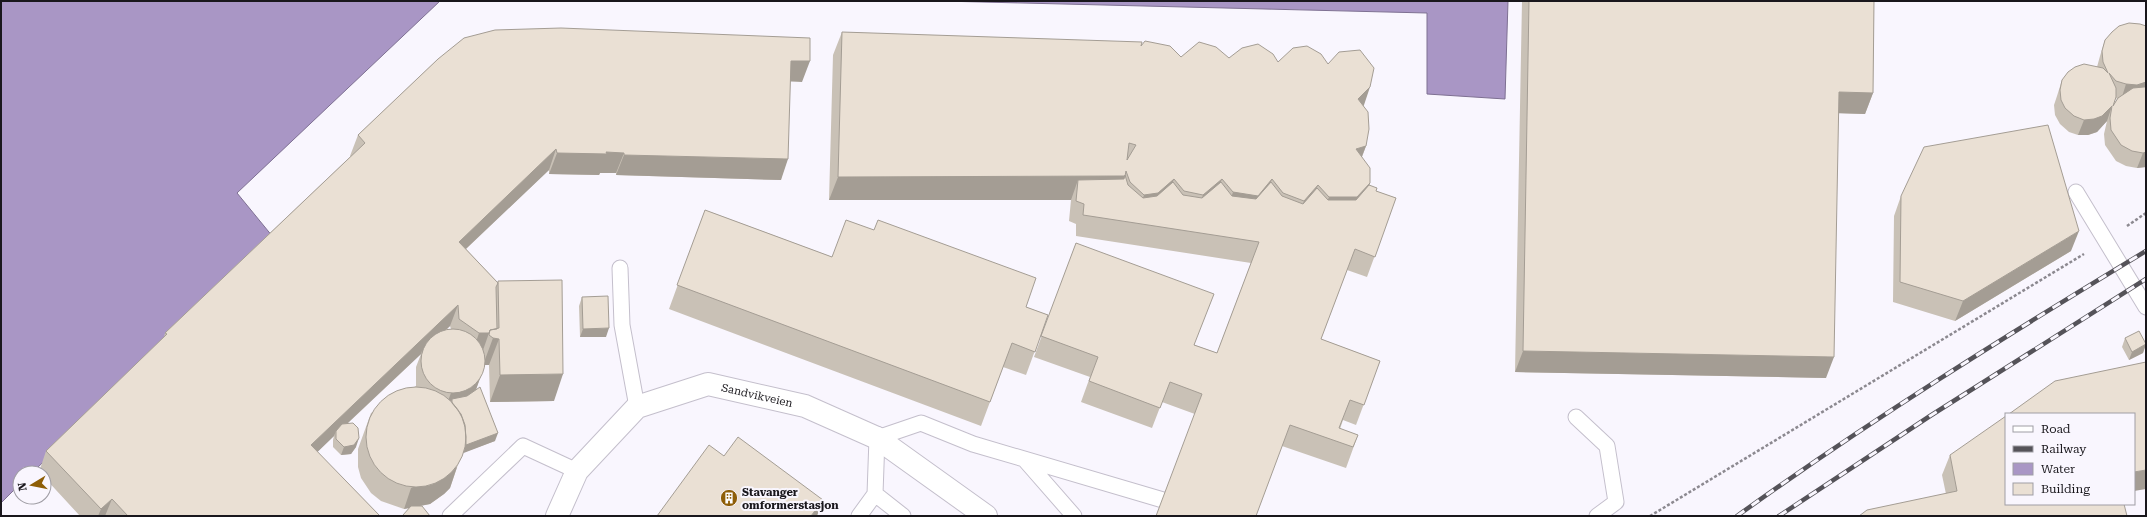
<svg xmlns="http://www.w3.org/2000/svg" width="2147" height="517" font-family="'Roboto Serif',serif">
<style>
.water{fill:#a996c5;stroke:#7e7092}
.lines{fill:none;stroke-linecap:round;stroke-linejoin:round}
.lane-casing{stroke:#c4bfcc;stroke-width:17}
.street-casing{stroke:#c4bfcc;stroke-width:24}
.secondary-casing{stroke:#c4bfcc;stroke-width:24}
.path{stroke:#8c8990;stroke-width:2.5;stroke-dasharray:3 2;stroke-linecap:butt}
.lane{stroke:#fff;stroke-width:15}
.street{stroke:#fff;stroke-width:22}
.secondary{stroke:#fff;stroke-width:22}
.rail-casing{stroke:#555359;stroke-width:4.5}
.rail{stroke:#f9f6fe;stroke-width:3;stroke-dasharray:9;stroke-linecap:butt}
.wall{fill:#c9c1b6;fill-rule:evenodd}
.shaded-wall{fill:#a49d94}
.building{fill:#eae0d4;stroke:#a49d94;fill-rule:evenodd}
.labels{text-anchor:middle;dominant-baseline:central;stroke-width:4;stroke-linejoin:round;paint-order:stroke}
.street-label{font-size:11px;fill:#19171c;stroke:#f9f6fe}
.poi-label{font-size:11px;font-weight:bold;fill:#19171c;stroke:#f9f6fe;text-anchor:start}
</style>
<rect width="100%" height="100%" fill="#f9f6fe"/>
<path class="water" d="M1 1H440L237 193 273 237 32 473H20V484L1 503Z
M941 1H1508L1505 99 1427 94V13Z"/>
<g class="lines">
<defs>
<path id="lane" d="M2076 192 2146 307
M620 268 622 325 637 407
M1576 417 1607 446 1616 502 1597 516
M1025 460 1074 516
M450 516 523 446 577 471
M859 516 875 494
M903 516 875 494 877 438 921 423 973 444 1163 500"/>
<g id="street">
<path id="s1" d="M557 516 577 471 637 407 708 384 805 406 877 438"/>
</g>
<path id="secondary" d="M877 438 986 516"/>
</defs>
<use href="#lane" class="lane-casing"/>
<use href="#street" class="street-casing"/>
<use href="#secondary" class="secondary-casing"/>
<path class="path" d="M2127 226 2146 213
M1650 516 2084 254"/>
<use href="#lane" class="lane"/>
<use href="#street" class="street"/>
<use href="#secondary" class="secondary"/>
<defs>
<path id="rail" d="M1737 516C1869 421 2007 335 2146 251
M1779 516 1930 416 2146 279"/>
</defs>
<use href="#rail" class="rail-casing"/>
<use href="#rail" class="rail"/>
</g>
<path class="wall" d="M1522 1H1874L1873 93 1865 114 1838 113 1826 378 1515 372Z
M2119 26 2146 167 2137 168 2126 166 2116 161 2105 145 2104 134 2107 121 2097 132 2088 135H2078L2069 132 2060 124 2055 115 2054 105 2057 96 2062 80 2097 67 2100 56 2105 40ZM2116 98 2117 99 2113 105Z
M842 32 1141 46 1181 57 1229 58 1278 62 1328 64 1363 106 1366 146 1362 157 1370 183 1369 186 1376 191 1396 198 1367 277 1347 270 1321 339 1380 361 1356 425 1343 420 1340 429 1358 435 1346 468 1282 446 1162 402 1152 428 1081 402 1090 377 1034 357 1076 243 1195 345 1217 353 1251 263 1076 236V224L1069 221 1071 200H829L833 55Z
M438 59 802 82 790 81 781 180 616 175V173H600L599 175 549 174V170L466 249 498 283 554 401 490 402 489 365H484L476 390 495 441 462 453 450 488 444 494 430 504 420 506 430 516H403L409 508 404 509 381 501 371 493 361 478 358 467V449L371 413 416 386V367L421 354 347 424 356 447 351 454 341 455 333 447V440L334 436 317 452 380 516H80L44 477V473H40L39 472 46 451 164 337 165 333 351 156H350L358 135ZM450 326 451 329 446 330Z
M1901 196 2071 251 1955 321 1893 302 1894 216Z
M705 210 832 257 1026 307 1048 315 1026 375 1003 367 981 426 669 309Z
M582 297 606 337H580L579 306Z
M2125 338 2146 344 2143 353 2129 360 2122 347Z
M1950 455 2127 516 1946 494 1942 475Z"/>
<path class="shaded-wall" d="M791 61H810L802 82 783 81Z
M2146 82V93L2121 100 2126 84Z
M1370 87 1362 111 1358 99Z
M1839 92 1873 93 1865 114 1831 113Z
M2112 106 2107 121 2097 132 2088 135H2078L2084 120Z
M1366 146 1357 169 1356 149Z
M556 149 549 170 452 262 459 242Z
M606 152 624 153 616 173H600L599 175 549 174 557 153Z
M2146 152V167L2137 168 2143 153Z
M624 155 788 159 781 180 616 175Z
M1125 176 1116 200 1078 180 1071 200H829L838 177Z
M1174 179 1166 202 1136 219 1144 195Z
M1222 179 1213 203 1194 219 1203 195Z
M1272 179 1263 203 1225 216 1233 192Z
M1370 183 1362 206 1320 221 1329 197Z
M1318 185 1309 208 1295 224 1304 201Z
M2079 231 2071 251 1955 321 1963 301Z
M458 305 450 326 422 353V351L421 354 336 434V431L334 436 303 466 311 445Z
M609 328 606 337H580L583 329Z
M479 333H489L482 353 472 354Z
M493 338 499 339 489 365H483Z
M2146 344 2143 353 2129 360 2132 352Z
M1523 351 1834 357 1826 378 1515 372Z
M563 374 554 401 490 402 500 375Z
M481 376 475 392 451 407 452 399 449 408 445 409 451 393Z
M498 433 495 441 461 454 464 445Z
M359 438 356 447 351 454 341 455 344 447Z
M457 467 450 488 444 494 430 504 404 509 411 488Z
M2146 470V489L2134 491V472Z
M112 499 105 516H98L101 509Z
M823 500 817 516H811Z"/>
<path class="building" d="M1529 1H1874L1873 93 1839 92 1834 357 1523 351Z
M2129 23 2140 24 2146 26V82L2137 85 2126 84 2116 81 2109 73 2116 88V97L2113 106 2118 98 2133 88 2144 87H2146V152L2143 153 2132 151 2121 145 2111 130 2110 118 2112 106 2102 116 2094 119 2084 120 2074 116 2065 108 2061 100 2060 90 2062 80 2068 72 2075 67 2084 64 2103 68 2108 73 2103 62 2102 51 2105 40 2112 32 2119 26Z
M561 28 810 38V61H791L788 159 624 155V153L606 152 607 154 557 153 556 149 459 242 498 283 496 287 497 329 490 330 489 333H479L459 319 458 305 311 445 380 516H128L112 499 101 509 46 451 167 334 165 333 365 143 358 135 438 59 464 38 495 30Z
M842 32 1142 42 1141 46 1145 41 1170 46 1181 57 1199 42 1216 47 1229 58 1242 48 1258 44 1273 54 1278 62 1293 48 1307 46 1321 54 1328 64 1339 52 1360 50 1374 68 1370 87 1358 99 1368 112 1369 129 1366 146 1356 149 1370 168V183L1357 197H1329L1318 185 1304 201 1283 193 1272 179 1258 196 1233 192 1222 179 1203 195 1184 191 1174 179 1158 193 1144 195 1130 182 1126 171 1125 176H1118L838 177ZM1129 143 1136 145 1127 160Z
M2048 125 2079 231 1963 301 1900 282 1901 196 1924 147Z
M1125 175 1128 185 1143 198 1157 196 1173 182 1183 195 1202 198 1221 182 1232 196 1256 199 1271 182 1282 196 1303 204 1317 188 1328 200H1356L1369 185 1377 188 1376 191 1396 198 1375 257 1355 249 1321 339 1380 361 1364 405 1350 400 1339 428 1358 435 1353 447 1290 425 1256 516H1156L1202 394 1170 382 1160 408 1089 381 1098 357 1041 336 1076 243 1214 294 1194 345 1217 353 1259 242 1083 215 1084 204 1076 201 1078 180 1124 179Z
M705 210 832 257 846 220 874 230 878 220 1036 278 1026 307 1048 315 1035 352 1012 343 990 402 677 285Z
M562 280 563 374 500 375 499 339 493 338 489 335 490 330 499 328 498 281Z
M608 296 609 328 583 329 582 297Z
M421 361a32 32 0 1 1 64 0a32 32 0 1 1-64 0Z
M2139 331 2146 344 2132 352 2125 338Z
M2146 362V470L2134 472V414H2009L2055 381Z
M366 437a50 50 0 1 1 100 0a50 50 0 1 1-100 0Z
M480 387 498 433 466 445V442L465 425 461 414 452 403V399L467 396Z
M2006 416V504H2124L2127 516H1859L1867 510 1957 491 1950 455Z
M353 423 358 428 359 438 354 445 344 447 336 439V431L342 424Z
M738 437 823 500 811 516H657L709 445 724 456Z
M411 506H422L430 516H403V515Z"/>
<defs>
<symbol id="building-disc" viewBox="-11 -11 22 22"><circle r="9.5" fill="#8e5e07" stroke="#f9f6fe"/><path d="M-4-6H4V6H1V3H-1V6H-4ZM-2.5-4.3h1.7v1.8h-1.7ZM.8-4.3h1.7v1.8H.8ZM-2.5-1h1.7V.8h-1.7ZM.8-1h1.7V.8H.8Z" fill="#fff"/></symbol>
</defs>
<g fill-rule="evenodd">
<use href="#building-disc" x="719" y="488" width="20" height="20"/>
</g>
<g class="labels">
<g class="street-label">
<text stroke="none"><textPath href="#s1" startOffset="262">Sandvikveien</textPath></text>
</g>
<g class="poi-label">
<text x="742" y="492">Stavanger<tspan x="742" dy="13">omformerstasjon</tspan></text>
</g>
</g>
<rect width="2147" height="517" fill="none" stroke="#19171c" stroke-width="4"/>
<rect x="2005" y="413" width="130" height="92" fill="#f9f6fe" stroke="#9f9da4"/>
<rect x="2013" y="426" width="20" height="6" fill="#ffffff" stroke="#9f9da4"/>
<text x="2041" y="433" font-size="12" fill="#19171c">Road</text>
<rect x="2013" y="446" width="20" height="6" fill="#555359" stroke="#9f9da4"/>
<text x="2041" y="453" font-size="12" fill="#19171c">Railway</text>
<rect x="2013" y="463" width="20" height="12" fill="#a996c5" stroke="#9f9da4"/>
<text x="2041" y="473" font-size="12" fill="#19171c">Water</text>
<rect x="2013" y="483" width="20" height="12" fill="#eae0d4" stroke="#9f9da4"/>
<text x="2041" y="493" font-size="12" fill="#19171c">Building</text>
<g transform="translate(32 485) rotate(260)"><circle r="19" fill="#f9f6fe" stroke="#9f9da4"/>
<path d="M0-3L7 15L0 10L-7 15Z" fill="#8e5e07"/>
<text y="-6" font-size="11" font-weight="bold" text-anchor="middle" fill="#19171c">N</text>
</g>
</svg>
